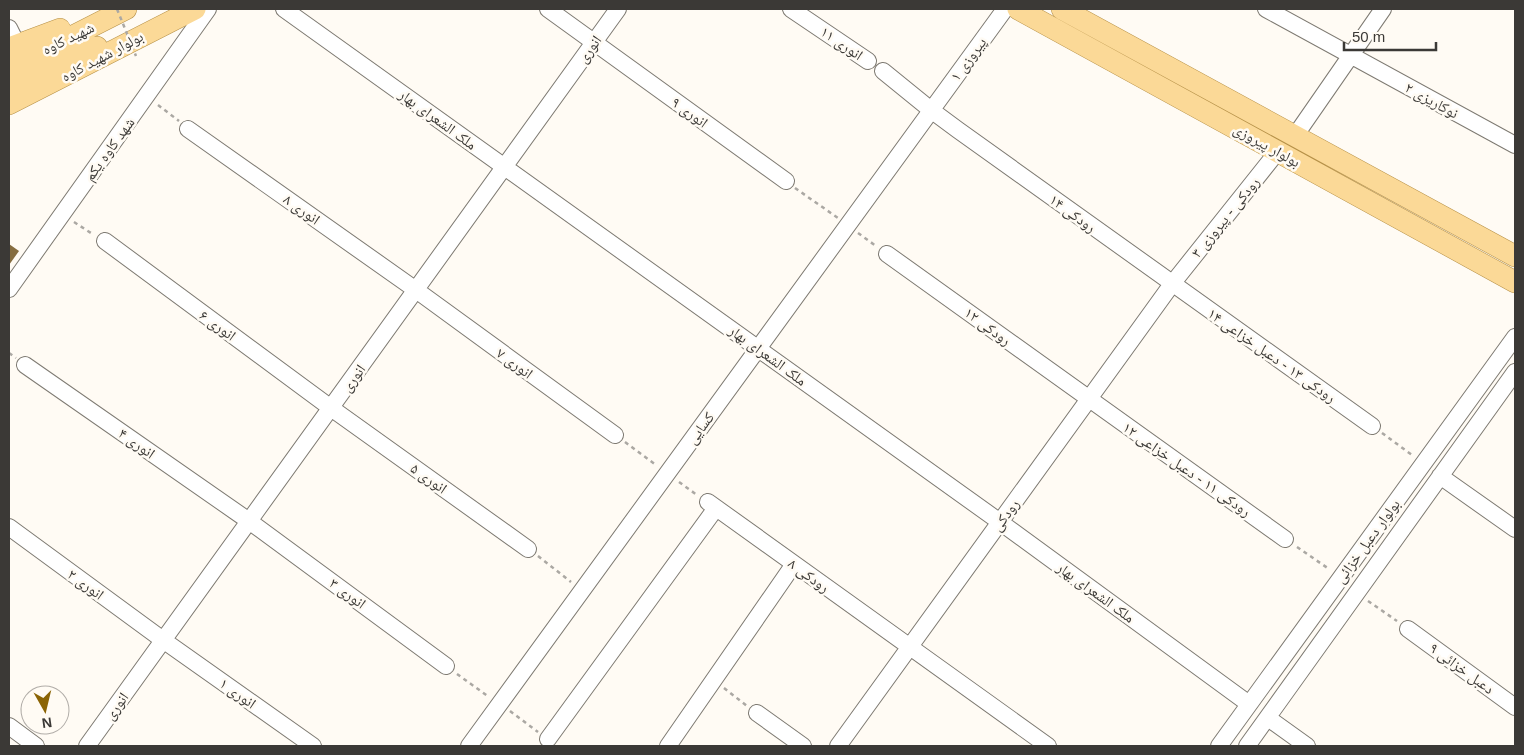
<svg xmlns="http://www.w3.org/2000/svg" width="1524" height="755" font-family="Helvetica,'Noto Naskh Arabic',sans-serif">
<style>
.building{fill:#866d40}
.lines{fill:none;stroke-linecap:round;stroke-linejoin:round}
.minor-casing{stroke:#7e7a72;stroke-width:18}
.major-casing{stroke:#b69148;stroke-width:22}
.path{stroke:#aba8a3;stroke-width:2.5;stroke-dasharray:4 4;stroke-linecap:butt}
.minor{stroke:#fff;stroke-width:16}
.major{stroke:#fbd997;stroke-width:21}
.path-bridge{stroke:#aba8a3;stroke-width:2.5;stroke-dasharray:4 4;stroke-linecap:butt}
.labels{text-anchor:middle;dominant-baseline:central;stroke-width:5;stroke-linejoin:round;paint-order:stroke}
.street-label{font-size:15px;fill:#3b3936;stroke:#fffbf4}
</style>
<rect width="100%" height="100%" fill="#fffbf4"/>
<path class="building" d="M9 244 19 251 9 265Z"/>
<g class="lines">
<defs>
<path id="minor" d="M284 9 1000 522 1249 704
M548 9 786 181
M791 9 868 61
M1266 9 1515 145
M9 28 17 44
M883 71 931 110 958 130 1372 426
M188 129 416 290 615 435
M1295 136 1383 9
M105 241 331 408 528 549
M887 254 1285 539
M9 289 208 9
M25 365 249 521 446 666
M1440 476 1515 529
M708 502 1048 746
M9 527 163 640 313 746
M1408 629 1515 707
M757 713 803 746
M1268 718 1307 746
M9 726 36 746
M548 739 716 508
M87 746 618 9
M469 746 1005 9
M668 746 794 564
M838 746 1172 284 1278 151
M1219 746 1515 337
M1247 746 1515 372"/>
<path id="major" d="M1018 9 1515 282
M1062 9 1515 256
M9 48 60 29
M9 66 63 41 126 9
M9 84 69 56 97 47
M9 104 195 9"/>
</defs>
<use href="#minor" class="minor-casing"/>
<use href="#major" class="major-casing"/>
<path class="path" d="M158 105 179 121
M795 188 838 218
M74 222 94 235
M858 233 876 246
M9 353 16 358
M1382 433 1412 455
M625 442 656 465
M679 482 697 495
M1297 547 1329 569
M538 556 571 582
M1368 601 1397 621
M457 674 489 697
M724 688 747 706
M510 711 538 732"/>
<use href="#minor" class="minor"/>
<use href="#major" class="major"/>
<path class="path-bridge" d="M117 9 136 56"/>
</g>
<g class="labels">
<g class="street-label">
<text transform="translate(68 38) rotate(-26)">شهید کاوه</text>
<text transform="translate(842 43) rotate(34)">انوری ۱۱</text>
<text transform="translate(589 49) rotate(-54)">انوری</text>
<text transform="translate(102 56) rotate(-28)">بولوار شهید کاوه</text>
<text transform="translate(968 59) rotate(-54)">پیروزی ۱</text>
<text transform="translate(1432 100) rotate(29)">نوکاریزی ۲</text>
<text transform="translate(690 112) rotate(36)">انوری ۹</text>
<text transform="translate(438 119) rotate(36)">ملک الشعرای بهار</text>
<text transform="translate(1267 145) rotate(29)">بولوار پیروزی</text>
<text transform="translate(109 149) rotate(-54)">شهد کاوه یکم</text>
<text transform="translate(302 209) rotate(35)">انوری ۸</text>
<text transform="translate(1073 213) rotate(36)">رودکی ۱۴</text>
<text transform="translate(1225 217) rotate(-51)">رودکی - پیروزی ۳</text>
<text transform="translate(218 325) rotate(36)">انوری ۶</text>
<text transform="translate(988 326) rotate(36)">رودکی ۱۲</text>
<text transform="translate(768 355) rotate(36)">ملک الشعرای بهار</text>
<text transform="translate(1272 355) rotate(35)">رودکی ۱۳ - دعبل خزاعی ۱۴</text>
<text transform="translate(515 363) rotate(36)">انوری ۷</text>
<text transform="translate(353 378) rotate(-54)">انوری</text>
<text transform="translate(700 428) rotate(-54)">کسایی</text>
<text transform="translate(137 443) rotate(35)">انوری ۴</text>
<text transform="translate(1187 469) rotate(35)">رودکی ۱۱ - دعبل خزاعی ۱۲</text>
<text transform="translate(429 478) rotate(35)">انوری ۵</text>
<text transform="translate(1005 515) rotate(-54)">رودکی</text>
<text transform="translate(1367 541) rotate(-54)">بولوار دعبل خزائی</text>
<text transform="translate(809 575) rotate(36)">رودکی ۸</text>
<text transform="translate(86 584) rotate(36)">انوری ۲</text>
<text transform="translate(1096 592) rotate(36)">ملک الشعرای بهار</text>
<text transform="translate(348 593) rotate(36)">انوری ۳</text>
<text transform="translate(1462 668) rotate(36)">دعبل خزائی ۹</text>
<text transform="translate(238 693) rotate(35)">انوری ۱</text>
<text transform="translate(116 706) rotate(-54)">انوری</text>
</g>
</g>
<rect width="1524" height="755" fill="none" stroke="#3b3936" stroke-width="20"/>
<g transform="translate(45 710) rotate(172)"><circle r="24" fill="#fffbf4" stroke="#b1ada8"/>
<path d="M0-4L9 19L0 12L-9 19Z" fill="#8b6405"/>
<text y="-8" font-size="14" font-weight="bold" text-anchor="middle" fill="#3b3936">N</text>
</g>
<path d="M1344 42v8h92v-8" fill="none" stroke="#3b3936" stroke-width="2.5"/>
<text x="1352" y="42" font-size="15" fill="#3b3936" stroke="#fffbf4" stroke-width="4" paint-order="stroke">50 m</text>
</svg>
